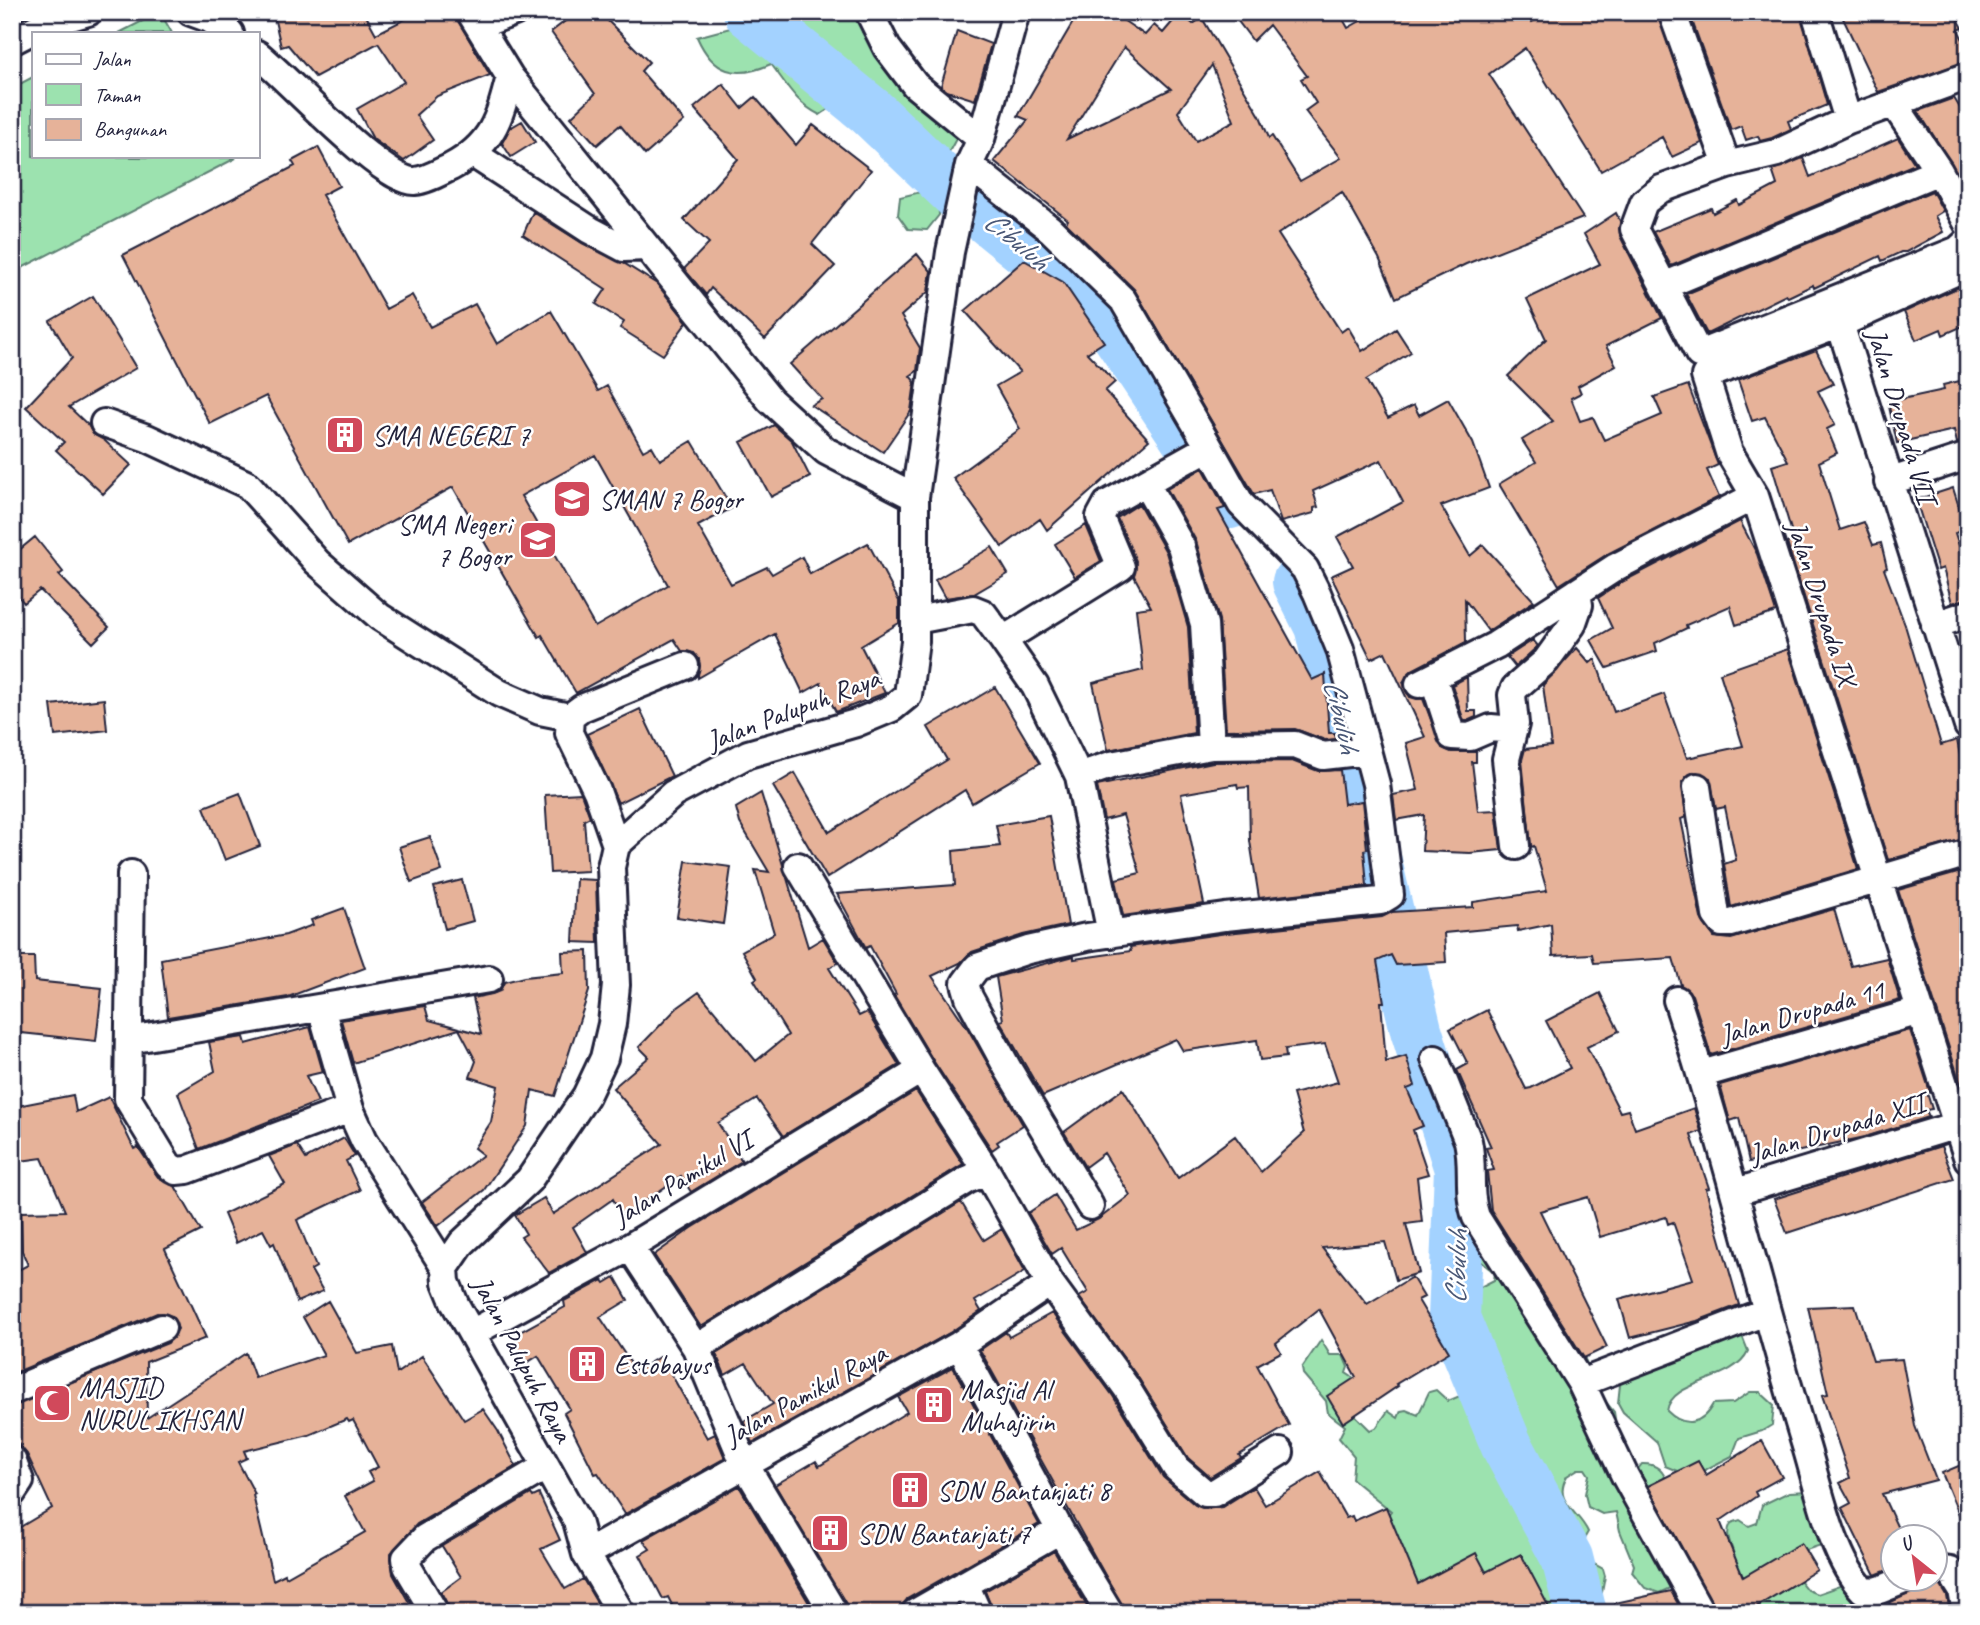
<svg xmlns="http://www.w3.org/2000/svg" width="1980" height="1625" font-family="Caveat,sans-serif">
<style>
.green{fill:#9ce2af;stroke:#5f8275;stroke-width:2}
.lines{fill:none;stroke-linecap:round;stroke-linejoin:round}
.river{stroke:#a3d2ff;stroke-width:52}
.building{fill:#e6b299;stroke:#22223b;stroke-width:2;fill-rule:evenodd}
.minor-casing{stroke:#22223b;stroke-width:32}
.minor{stroke:#fff;stroke-width:26}
.labels{text-anchor:middle;dominant-baseline:central;stroke-width:5;stroke-linejoin:round;paint-order:stroke}
.street-label{font-size:28px;fill:#22223b;stroke:#fff}
.poi-label{font-size:28px;fill:#22223b;stroke:#fff;text-anchor:start}
.water-label{font-size:30px;font-style:italic;fill:#495776;stroke:#fff}
</style>
<rect width="100%" height="100%" fill="#fff"/>
<filter id="ink" filterUnits="userSpaceOnUse"><feTurbulence type="fractalNoise" baseFrequency=".0143" numOctaves="2"/><feDisplacementMap in="SourceGraphic" scale="14" xChannelSelector="R" yChannelSelector="G"/><feConvolveMatrix kernelMatrix="1 2 1 2 8 2 1 2 1" color-interpolation-filters="sRGB"/></filter>
<g filter="url(#ink)">
<path class="green" d="M160 12 172 33H119Z
M747 12H862V32L875 48 954 119 957 137 937 174 939 215 927 230 908 229 898 215 900 197 921 192C925 180 930 167 926 154 920 135 869 103 850 103 838 103 830 108 820 115 796 103 787 85 771 64 736 80 713 73 697 37L738 26Z
M33 77V156L236 158 12 273V88Z
M1484 1210 1496 1213 1526 1261 1527 1280 1568 1342 1582 1353 1602 1397 1614 1412 1618 1438 1634 1462V1474L1642 1464C1674 1463 1669 1500 1665 1520 1663 1528 1667 1539 1668 1548L1676 1537 1706 1566 1696 1576 1659 1593 1645 1588 1632 1572 1634 1565 1620 1531 1616 1512 1602 1514 1588 1507 1585 1494 1589 1475 1585 1469H1578L1567 1476C1552 1502 1579 1511 1588 1532L1577 1551 1580 1556 1603 1569 1605 1576 1601 1598 1610 1613H1417L1385 1519 1391 1511 1352 1479 1354 1456 1339 1438 1345 1426 1328 1413 1326 1401 1303 1374 1302 1368 1321 1340 1330 1355H1343L1348 1367 1346 1373 1358 1381 1352 1412 1370 1430 1376 1428 1388 1411 1398 1418 1401 1411 1406 1410 1418 1415 1429 1392 1436 1390 1448 1401 1460 1396 1482 1353 1471 1334 1474 1322 1479 1319 1455 1307 1442 1289 1444 1282 1456 1279 1461 1282 1468 1300 1482 1286 1494 1280 1495 1273C1478 1260 1460 1245 1468 1221Z
M1741 1333 1748 1351C1733 1383 1671 1379 1667 1411 1684 1428 1702 1425 1713 1404L1733 1403 1750 1392H1760L1774 1405 1772 1425 1762 1431 1739 1438 1732 1456 1701 1472 1682 1473 1665 1466 1657 1442 1623 1412 1618 1403 1621 1376Z
M1810 1491 1830 1542 1803 1551 1790 1569 1807 1590 1817 1594 1845 1584 1865 1598 1860 1606 1846 1613H1729C1731 1596 1737 1577 1735 1561 1734 1545 1723 1538 1731 1523L1740 1520 1749 1526 1757 1523 1762 1505 1789 1492Z"/>
<g class="lines">
<path class="river" d="M749 12 870 111 958 195 1103 313 1230 503
M1298 582 1320 626 1416 1030 1460 1169 1454 1318 1506 1444 1567 1558 1581 1613"/>
</g>
<path class="building" d="M273 12H364L376 34 419 12H453L490 75 437 96 416 115 433 140 404 161 373 139 357 109 404 82 378 43 315 77 288 45 281 47Z
M577 12H599L649 62 641 71 684 121 645 155 620 125 597 145 571 117 595 94 551 32Z
M1079 12H1111L1145 35 1154 25 1163 33 1180 13 1193 24 1202 18 1260 116 1269 138 1272 136 1300 181 1341 158 1305 111 1316 103 1301 79 1307 76 1269 25 1253 41 1231 12H1339L1348 28 1376 12H1526L1532 22 1549 12H1657L1702 143 1672 157 1662 137 1601 171 1525 48 1489 74 1583 218 1466 264 1396 298 1379 258 1342 192 1278 234 1341 332 1348 327 1362 351 1396 329 1411 352 1366 380 1388 418 1414 405 1419 415 1448 399 1473 443 1489 488 1441 506 1470 556 1483 545 1534 601 1488 631 1465 600 1466 642 1412 670 1403 682 1410 697 1423 699 1442 748 1451 752H1476V762H1472L1478 811 1496 810 1501 850 1470 853 1422 851 1424 815 1396 820 1393 795 1418 790 1406 743 1425 737 1385 652 1371 659 1331 576 1353 566 1337 537 1403 502 1381 460 1313 491 1318 507 1314 508V513L1281 522 1270 490 1254 494 1134 289 1066 223 1068 220 994 161 1028 120 1018 116ZM1124 47 1171 89 1067 139ZM1212 65 1234 121 1196 141 1178 112Z
M1689 12H1800L1827 105 1788 121 1791 129 1772 138 1760 141 1758 136 1746 140 1741 126 1731 130Z
M1840 12H1954L1963 28 1958 30 1968 49V61L1878 92Z
M957 31 991 44 975 100 947 91 941 86Z
M723 84 742 108 755 97 796 145 813 125 871 170 812 244 835 266 765 339 711 288 706 295 684 269 709 243 684 220 738 159 694 108Z
M1954 98 1968 121V191L1918 111Z
M522 121 535 142 511 157 502 143 510 128Z
M1898 138 1915 164 1671 266 1653 232 1711 208 1713 213 1737 200 1739 205 1777 185 1772 170 1803 158 1810 177Z
M318 147 339 186 322 195 386 309 412 295 430 327 475 304 497 344 551 311 598 391 607 386 643 451 652 446 660 460 692 441 732 508 698 526 731 584 767 567 772 574 802 557 810 574 868 543 899 601V623L861 646 885 693 836 712 821 683 803 693 775 634 698 678 699 659 694 653 682 651 674 639 576 693 542 635 539 637 453 487 348 545 266 396 210 424 123 255 295 166 292 161ZM595 455 668 585 595 627 521 496Z
M1932 191 1943 211 1935 216 1943 232 1906 252H1901L1882 261 1880 256 1814 288 1813 285 1788 297 1786 295 1707 334 1686 294Z
M533 212 582 243 625 264 657 284 687 322 663 355 620 328 624 322 596 304 606 289 523 235Z
M1616 213 1620 221V236L1662 318 1606 346 1616 365 1578 386 1581 393 1571 398 1580 421 1593 417 1604 440 1662 415 1654 397 1688 385 1718 465 1707 470 1719 497 1609 553 1559 585 1499 484 1536 462 1522 440 1553 421 1508 376 1546 339 1527 299 1600 264 1584 234Z
M917 254 931 271 928 292 901 316 920 348 917 371 910 376 915 382 911 411 883 452 811 405 822 399 790 364Z
M1024 260 1063 282 1104 342 1087 353 1115 382 1105 391 1149 440 1047 530 1040 519 1002 547 953 478 1020 429 996 386 1020 372 965 311Z
M1968 283V315L1959 318 1963 326 1943 335 1941 329 1916 340 1904 312Z
M93 296 136 368 69 407 88 425 93 434 104 440 131 465 103 494 56 450 64 442 26 407 72 358 50 321Z
M1816 350 1833 384 1818 391 1835 425 1827 429 1837 453 1819 462 1840 530 1864 522 1873 545 1881 543 1887 568 1884 569 1905 625 1941 745 1957 740 1968 796V838L1888 860 1787 543 1794 540 1772 466 1788 461 1765 417 1752 421 1738 380Z
M1968 379V441L1957 443 1954 430 1897 443 1888 402 1944 390 1943 385Z
M774 425 792 441 810 477 771 497 741 442Z
M1203 468 1225 508 1218 510 1312 680 1325 674 1329 733H1335L1336 739 1325 740 1295 729 1226 730 1219 620 1196 541 1167 489Z
M1953 488 1966 529 1955 533 1968 574V599L1952 603 1943 568 1938 570 1916 500Z
M1139 504 1166 552 1188 627 1194 733 1108 750 1093 683 1143 670 1136 609 1151 607 1134 576 1136 561 1117 518Z
M1740 521 1757 554 1776 612 1736 625 1730 606 1686 625 1687 628 1655 643 1657 651 1607 668 1591 640 1612 628 1598 598 1624 581Z
M1086 525 1101 561 1075 577 1055 544Z
M35 537 63 572 59 575 109 627 93 643 40 590 24 603 12 589V556Z
M992 547 1008 574 974 594 945 598 935 580Z
M1533 640 1538 646 1515 667 1507 657Z
M1577 648 1590 663 1595 659 1614 712 1664 694 1687 758 1743 746 1720 673 1788 649 1858 869 1731 907 1724 864 1736 860 1725 807 1716 809 1710 778 1694 772 1682 782 1686 817 1681 819 1701 918 1714 937 1731 939 1834 909 1851 966 1887 958 1900 1000 1711 1055 1692 995 1681 985 1673 958 1594 963 1592 954 1553 956 1551 924 1518 931 1517 926 1444 933 1446 962 1396 965 1391 955 1377 961 1384 1002H1381L1386 1062 1406 1056 1415 1086 1407 1089 1423 1126 1413 1130 1428 1174 1417 1177 1422 1222 1406 1224 1419 1273 1396 1280 1385 1242 1322 1248 1367 1304 1412 1277 1424 1297 1418 1300 1449 1352 1396 1384 1398 1386 1343 1423 1327 1396 1356 1377 1319 1309 1276 1343 1281 1352 1257 1365 1289 1425 1239 1455 1241 1458 1210 1477 1188 1458 1139 1379 1079 1297 1088 1292 1061 1248 1052 1254 1028 1213 1055 1195 1076 1230 1099 1219 1130 1195 1104 1153 1085 1167 1064 1132 1123 1089 1178 1178 1235 1136 1261 1172 1304 1133 1293 1094 1338 1082 1325 1044 1285 1049 1286 1057 1260 1060 1257 1040 1183 1051 1176 1039 1043 1096 1000 1021 1003 1020 996 977 1074 956V959L1131 951 1130 947 1227 933 1382 917 1392 912 1473 907V902L1547 891 1534 846 1531 847 1522 760 1525 749 1551 746 1543 685Z
M1467 677 1468 711H1476V717L1467 721H1464L1452 685Z
M995 687 1040 763 972 803 965 790 827 878 773 786 795 773 829 832 947 760 928 727Z
M104 699 107 730 55 736 51 705Z
M640 709 672 776 618 803 587 734Z
M1292 761 1318 771 1340 770 1344 804 1362 801 1367 849 1364 850 1367 886 1259 898 1250 841 1249 787 1238 788 1237 784 1181 794 1204 904 1123 916 1116 879 1140 873 1123 815 1104 820 1097 786 1213 762Z
M240 793 260 846 225 860 204 807Z
M581 793 590 817 584 820 588 871 550 873 545 795Z
M761 793 808 947 823 938 838 963 829 968 859 1016 867 1012 899 1065 783 1136 757 1099 718 1123 742 1161 691 1192 681 1176 622 1217 613 1199 573 1227 587 1252 549 1273 521 1237 526 1234 515 1215 544 1198 553 1214 662 1144 613 1088 649 1057 639 1047 677 1008 699 992 756 1061 788 1035 754 980 757 978 742 951 774 933 755 870 769 872 740 823 736 808Z
M1049 816 1068 925 1023 935 972 952 960 963 932 976 968 1029 1023 1125 997 1142 999 1145 992 1150 934 1062 894 995 896 994 870 946 866 948 837 894 955 885 953 851 1000 846 996 825Z
M430 837 442 871 411 882 399 847Z
M686 861 731 867 723 924 677 917Z
M1968 870V1083L1961 1085 1898 890Z
M576 879 596 880 598 943 573 942Z
M462 880 473 921 445 929 434 887Z
M344 908 365 968 288 997 168 1017 161 959 286 935 313 925 311 920Z
M588 951 589 991 555 1096 532 1090 527 1126 484 1190 438 1226 422 1202 483 1155 474 1148 491 1122 498 1086 470 1077 476 1061 459 1029 353 1063 341 1020 425 1006 429 1020 481 1034 473 998 492 994 500 991 504 982 524 977 563 973 562 952Z
M12 957H34L35 981 102 988 96 1041 12 1032Z
M1600 993 1619 1031 1587 1047 1620 1112 1628 1110 1635 1129 1694 1108 1701 1131 1691 1135 1709 1188 1706 1189 1739 1305 1697 1321 1630 1338 1619 1299 1693 1279 1673 1222 1668 1224 1666 1217 1600 1237 1588 1197 1540 1211 1607 1347 1584 1358 1491 1210 1487 1171 1494 1170 1486 1148 1491 1147 1457 1070 1468 1064 1450 1029 1487 1010 1526 1089 1531 1088 1570 1068 1546 1021Z
M310 1027 323 1072 306 1076 318 1102 199 1149 178 1093 215 1071 209 1042 244 1037 246 1044Z
M1910 1030 1930 1092 1927 1093 1932 1109 1926 1110 1929 1117 1865 1137 1749 1162 1739 1118 1730 1121 1720 1085Z
M916 1091 963 1164 701 1327 654 1255 692 1228Z
M73 1095 76 1112 109 1097 134 1149 138 1147 158 1177 175 1186 201 1231 165 1249 206 1338 146 1362 147 1418 246 1353 255 1378 324 1355 303 1317 328 1301 357 1353 392 1346 397 1373 422 1356 464 1420 483 1409 498 1431 516 1466 417 1524 391 1553 393 1574 415 1613H12V1532L52 1508 27 1454 15 1440 12 1406 168 1343 178 1329 172 1316 157 1313 12 1374V1273L28 1265 22 1251 21 1212 65 1211 42 1158 20 1161 15 1119 20 1118 17 1106ZM347 1419 349 1422 353 1420 378 1467 368 1472 373 1481 345 1496 365 1532 286 1577 285 1574 273 1580 253 1495 255 1494 238 1462 247 1458 244 1451 309 1435Z
M344 1138 355 1156 346 1161 360 1190 297 1220 316 1267 311 1270 323 1291 297 1302 274 1243 271 1245 263 1230 236 1243 224 1214 285 1184 269 1156 297 1145 306 1159Z
M1941 1146 1954 1179 1787 1233 1774 1199Z
M961 1202 984 1240 1002 1229 1025 1271 975 1301 981 1311 951 1332 753 1443 744 1421 773 1404 746 1363 725 1375 716 1354Z
M615 1277 628 1300 600 1317 636 1371 661 1356 707 1438 715 1434 725 1458 625 1514 598 1473 595 1474 564 1413 570 1409 538 1356 525 1364 511 1337 565 1307 564 1301 603 1280 605 1283Z
M1855 1305 1873 1361 1902 1359 1915 1426 1936 1480 1882 1494 1902 1537H1893V1568L1875 1575 1842 1508 1851 1503 1840 1483 1850 1478 1822 1395 1828 1394 1808 1307Z
M1052 1313 1113 1396 1163 1477 1195 1505 1205 1509 1222 1507 1254 1487 1265 1505 1320 1472 1346 1518 1352 1516 1354 1521 1386 1507 1418 1584 1476 1553 1486 1572 1521 1554 1552 1613H1126L980 1350 1006 1332 1009 1337Z
M953 1367 1039 1524 907 1599 899 1613H850L775 1485 816 1461 819 1466 907 1412 898 1397Z
M1762 1441 1782 1477 1755 1492 1757 1496 1720 1521 1743 1577 1801 1543 1817 1570 1756 1607 1742 1613H1717L1648 1486 1698 1461 1706 1475Z
M1968 1462V1534H1967L1942 1473Z
M739 1486 815 1613H676L668 1597 663 1599 640 1555 650 1549 643 1540Z
M531 1494 533 1497 539 1494 560 1540 541 1549 565 1589 583 1579 603 1613H452L441 1592 461 1577 442 1546Z
M1054 1551 1091 1613H993L985 1591Z
M1919 1579 1941 1586 1947 1596 1950 1613H1895L1889 1603 1916 1590Z
M1671 1591 1683 1613H1616L1615 1603Z"/>
<g class="lines">
<defs>
<path id="minor" d="M191 12 210 19 230 33
M470 12 510 77 770 400 826 451 915 497
M869 12 887 48 915 85 981 139
M1672 12 1727 165
M1815 12 1848 120
M479 25 514 12
M12 41 43 25 88 12
M257 54C288 78 383 183 415 181 427 180 440 172 451 167 492 145 499 120 510 77
M1968 76 1848 120 1777 153 1727 165 1661 189 1644 202 1634 229 1699 354 1958 250 1968 241
M1894 104 1939 171 1968 224
M481 159 590 230 624 248 645 247
M969 165 1050 229 1123 300 1209 447
M1968 266 1840 324 1705 376 1729 452 1755 496 1968 1159
M1666 285 1939 171
M1840 324 1968 726
M104 423 147 438 248 485 317 562 380 617 499 693 540 711 570 717 582 708 685 666
M1888 482 1968 456
M1146 484 1181 546 1204 624 1211 746
M916 620 973 609 983 613 1003 640 1121 567 1100 517 1107 504 1209 447 1241 504 1305 569 1317 593 1340 649 1376 784 1390 895 1380 901 1225 917 1087 937 1028 950 977 967 965 983 969 997 1008 1069 1090 1206
M1935 625 1968 614
M1003 640 1035 686 1079 776 1111 934
M1433 677 1452 736 1470 737 1491 728 1513 730
M1419 684 1496 645 1616 567 1755 496
M570 717 569 733 597 791 616 845
M1079 776 1111 765 1211 746 1295 745 1323 756 1367 751
M1697 787 1716 915 1722 923H1731L1968 853
M1516 846 1506 759 1515 724 1512 695 1515 688 1546 661 1572 625 1579 605 1577 592
M798 866 921 1070 987 1172 1050 1283 1126 1387 1176 1468 1205 1493H1214L1280 1452
M131 874 128 1099 168 1165 176 1171 187 1170 350 1109
M1677 1000C1725 1146 1760 1296 1805 1443 1818 1485 1832 1558 1863 1590L1877 1591 1904 1580
M321 1008 350 1109 364 1140 445 1268
M129 1040 489 979
M1435 1059 1468 1141C1474 1167 1467 1192 1476 1217L1581 1383 1625 1476 1701 1613
M1702 1074 1920 1011
M1736 1192 1957 1125
M630 1247 696 1348 744 1463 834 1613
M472 1333 630 1247 921 1070
M959 1345 1060 1530 1110 1613
M696 1348 969 1179 987 1172
M1581 1383 1765 1312
M12 1391 162 1328
M12 1460 20 1481 12 1493
M586 1554 959 1345 1050 1283
M1934 1569 1950 1571 1962 1590 1966 1613
M965 1584 978 1613
M435 1613 407 1566 406 1558 425 1538 545 1467
M621 1613 586 1554 577 1521 455 1304 446 1282 445 1268 462 1243 529 1180 586 1096 604 1058 612 1024 616 985 611 867 616 845 673 794 748 754 856 723 892 708 908 695 915 641V497L950 252 969 165 981 139 1016 12
M915 1613 1060 1530"/>
</defs>
<use href="#minor" class="minor-casing"/>
<use href="#minor" class="minor"/>
</g>
</g>
<defs>
<symbol id="building-square" viewBox="-11 -11 22 22"><rect x="-9" y="-9" width="18" height="18" rx="4" fill="#d1495b" stroke="#fff"/><path d="M-4-6H4V6H1V3H-1V6H-4ZM-2.5-4.3h1.7v1.8h-1.7ZM.8-4.3h1.7v1.8H.8ZM-2.5-1h1.7V.8h-1.7ZM.8-1h1.7V.8H.8Z" fill="#fff"/></symbol>
<symbol id="school-square" viewBox="-11 -11 22 22"><rect x="-9" y="-9" width="18" height="18" rx="4" fill="#d1495b" stroke="#fff"/><path d="M0-5L7-2L0 1L-7-2ZM-4 1L0 2.5L4 1V4Q0 6-4 4Z" fill="#fff"/></symbol>
<symbol id="mosque-square" viewBox="-11 -11 22 22"><rect x="-9" y="-9" width="18" height="18" rx="4" fill="#d1495b" stroke="#fff"/><path d="M3.5-4.9A6 6 0 1 0 3.5 4.9A5 5 0 1 1 3.5-4.9Z" fill="#fff"/></symbol>
</defs>
<g fill-rule="evenodd">
<use href="#building-square" x="323" y="413" width="44" height="44"/>
<use href="#school-square" x="550" y="477" width="44" height="44"/>
<use href="#school-square" x="516" y="518" width="44" height="44"/>
<use href="#building-square" x="565" y="1342" width="44" height="44"/>
<use href="#mosque-square" x="30" y="1381" width="44" height="44"/>
<use href="#building-square" x="912" y="1383" width="44" height="44"/>
<use href="#building-square" x="888" y="1468" width="44" height="44"/>
<use href="#building-square" x="808" y="1511" width="44" height="44"/>
</g>
<g class="labels">
<g class="street-label">
<text transform="translate(1902 416) rotate(73)">Jalan Drupada VII</text>
<text transform="translate(1822 603) rotate(72)">Jalan Drupada IX</text>
<text transform="translate(793 709) rotate(-21)">Jalan Palupuh Raya</text>
<text transform="translate(1802 1012) rotate(-16)">Jalan Drupada 11</text>
<text transform="translate(1837 1128) rotate(-17)">Jalan Drupada XII</text>
<text transform="translate(682 1178) rotate(-31)">Jalan Pamikul VI</text>
<text transform="translate(523 1359) rotate(62)">Jalan Palupuh Raya</text>
<text transform="translate(805 1394) rotate(-29)">Jalan Pamikul Raya</text>
</g>
<g class="poi-label">
<text x="372" y="435">SMA NEGERI 7</text>
<text x="599" y="499">SMAN 7 Bogor</text>
<text x="511" y="524" text-anchor="end">SMA Negeri<tspan x="511" dy="32">7 Bogor</tspan></text>
<text x="614" y="1364">Estobayus</text>
<text x="79" y="1387">MASJID<tspan x="79" dy="32">NURUL IKHSAN</tspan></text>
<text x="961" y="1389">Masjid Al<tspan x="961" dy="32">Muhajirin</tspan></text>
<text x="937" y="1490">SDN Bantarjati 8</text>
<text x="857" y="1533">SDN Bantarjati 7</text>
</g>
<g class="water-label">
<text transform="translate(1017 240) rotate(40)">Cibuluh</text>
<text transform="translate(1342 716) rotate(77)">Cibuluh</text>
<text transform="translate(1456 1267) rotate(-88)">Cibuluh</text>
</g>
</g>
<rect width="1980" height="1625" fill="none" stroke="#fff" stroke-width="42"/>
<rect x="21" y="21" width="1938" height="1583" fill="none" stroke="#22223b" stroke-width="2.5" filter="url(#ink)"/>
<rect x="32" y="32" width="228" height="126" fill="#ffffff" stroke="#a7a7b1" stroke-width="2"/>
<rect x="46" y="54" width="35" height="10" fill="#ffffff" stroke="#a7a7b1" stroke-width="2"/>
<text x="94" y="66" font-size="21" fill="#22223b">Jalan</text>
<rect x="46" y="84" width="35" height="21" fill="#9ce2af" stroke="#a7a7b1" stroke-width="2"/>
<text x="94" y="102" font-size="21" fill="#22223b">Taman</text>
<rect x="46" y="119" width="35" height="21" fill="#e6b299" stroke="#a7a7b1" stroke-width="2"/>
<text x="94" y="136" font-size="21" fill="#22223b">Bangunan</text>
<g transform="translate(1914 1558) rotate(330)"><circle r="33" fill="#ffffff" stroke="#a7a7b1" stroke-width="2"/>
<path d="M0-5L12 26L0 18L-12 26Z" fill="#d1495b"/>
<text y="-10" font-size="19" font-weight="bold" text-anchor="middle" fill="#22223b">U</text>
</g>
</svg>
